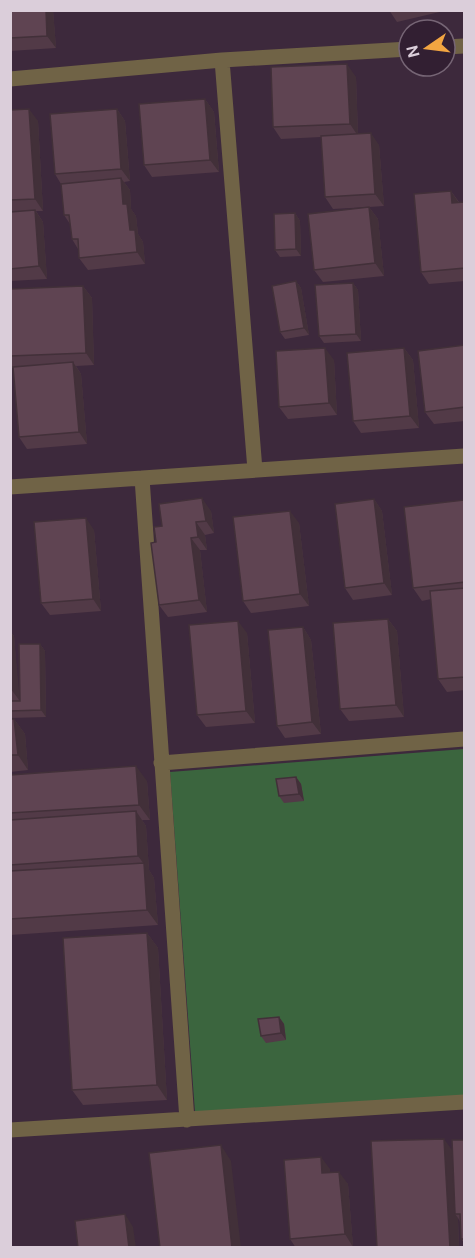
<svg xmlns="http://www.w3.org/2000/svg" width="475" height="1258" font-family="'DM Sans',sans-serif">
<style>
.green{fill:#3b653e}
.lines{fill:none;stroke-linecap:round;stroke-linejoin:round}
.street{stroke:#706346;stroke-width:15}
.wall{fill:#523a47}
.shaded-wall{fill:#423039}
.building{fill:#5f4452;stroke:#423039;stroke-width:1.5}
</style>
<rect width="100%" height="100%" fill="#3d293c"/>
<path class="green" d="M464 749V1096L195 1112 170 772Z"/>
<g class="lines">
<path class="street" d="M445 47 464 46
M222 60 255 470
M10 79 222 60 409 49
M142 478 187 1120
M10 487 464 456
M161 763 464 739
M10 1130 464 1102"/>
</g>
<path class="wall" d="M10 10H53L56 48 10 51Z
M99 10H126L100 12Z
M389 10H448L397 22Z
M356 77 358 134 379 145 384 206 369 207 378 219 384 276 323 282 314 270 368 207 333 209 325 197 321 137 281 139 273 127Z
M205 99 214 112 219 172 152 177 144 165Z
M117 109 125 121 130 181 124 182 130 190 131 209 136 216 138 234 143 242 145 264 88 270 79 258 78 249 72 239 70 224 64 215 61 184 55 174Z
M10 110 38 121 43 211H36L43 222 47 279 10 281Z
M451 191 459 202H465V281L429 284 421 272Z
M295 213 300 221 301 256 280 257 275 250Z
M296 281 301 288 309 335 285 339 280 332Z
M353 283 358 290 361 341 324 343 319 336Z
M83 286 92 298 94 365 76 366 81 374 87 444 27 449 19 437 14 368H10V289Z
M465 345V421L434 424 425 412Z
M404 348 413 360 419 428 361 433 353 421Z
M334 360 337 415 288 419 279 407Z
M374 499 382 511 392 595 353 600 345 588Z
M464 500 465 501V690L447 692 438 679 431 599 422 601 413 588Z
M211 511 214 533 205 535 207 550H200L207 612 168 617 159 605 156 542 162 526Z
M299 523 309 606 251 613 243 601Z
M94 530 101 611 50 615 41 603Z
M388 619 397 631 404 717 349 721 340 709Z
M303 627 311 640 321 734 285 738 277 726Z
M10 631 14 636 19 701 40 644 45 651 46 717 10 718Z
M247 633 255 723 206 727 197 715Z
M10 719H14L25 734 28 770 10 772Z
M10 775 147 781 150 820H142L146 826 149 870 154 878 158 925 10 935Z
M296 777 301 784 304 801 284 803 279 796Z
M147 933 158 948 167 1100 83 1105 72 1090Z
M279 1017 284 1024 286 1040 266 1043 261 1036Z
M465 1140V1244L461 1239 460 1222 458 1218 459 1248H377L452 1150Z
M330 1169V1172L348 1184 353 1247 296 1248 290 1239Z"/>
<path class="shaded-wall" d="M46 10H53L56 48 47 36Z
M347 64 356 77 358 136 350 124Z
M205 99 214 112 219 172 210 160Z
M29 109 38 121 43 211 35 199Z
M117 109 125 121 130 181 121 169Z
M371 133 379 145 384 206 375 194Z
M121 178 130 190 131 209 136 216 138 234 143 242 145 264 137 252 130 230 123 204Z
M451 191 459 203H452Z
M369 207 378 219 384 276 375 263Z
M35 210 43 222 47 279 39 266Z
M295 213 300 221 301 256 296 249Z
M296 281 301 288 309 335 304 328Z
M353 283 358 290 361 341 356 334Z
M83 286 92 298 94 365 86 353Z
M325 348 334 360 337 415 329 403Z
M404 348 413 360 419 428 410 416Z
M73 362 81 374 87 444 79 432Z
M202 498 211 511 214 533 206 521Z
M374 499 382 511 392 595 384 583Z
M290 511 299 523 309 606 300 594Z
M86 518 94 530 101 611 93 599Z
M196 522 205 535 207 550 198 537Z
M191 538 200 550 207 612 199 600Z
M388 619 397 631 404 717 396 705Z
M238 621 247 633 255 723 246 711Z
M303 627 311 640 321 734 312 722Z
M10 631 14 636 20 701 10 688Z
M40 644 45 651 46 717 41 710Z
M14 719 25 734 28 770 18 755Z
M136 766 147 781 150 820 139 805Z
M296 777 301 784 304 801 299 794Z
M136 811 146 826 149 870 154 878 158 925 147 910 144 864 138 856Z
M147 933 158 948 167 1100 157 1085Z
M279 1017 284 1024 286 1040 281 1033Z
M444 1139 455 1154V1214L458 1218 459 1248H450Z
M221 1145 231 1161 241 1248H232Z
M321 1157 330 1169 331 1185 322 1173Z
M339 1172 348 1184 353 1247 345 1234Z
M125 1214 133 1227 136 1248H129Z"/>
<path class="building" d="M10 10H46L47 36 10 38Z
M347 64 350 124 273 127 271 67Z
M205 99 210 160 144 165 139 104Z
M29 109 35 199 10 200V110Z
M117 109 121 169 55 174 50 114Z
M371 133 375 194 325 197 321 136Z
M121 178 123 204H127L130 230H135L137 252 79 258 78 239H72L69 215H64L61 184Z
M451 191 452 203 465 202V268L421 272 414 194Z
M369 207 375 263 314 270 308 214Z
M35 210 39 266 10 269V212Z
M295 213 296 249 275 250 274 214Z
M296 281 304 328 280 332 272 286Z
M353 283 356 334 319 336 315 285Z
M83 286 86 353 10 356V289Z
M465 345V407L425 412 418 351Z
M325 348 329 403 279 407 276 351Z
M404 348 410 416 353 421 347 353Z
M73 362 79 432 19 437 13 367Z
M202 498 206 521 196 522 198 537 191 538 199 600 159 605 151 543 156 542 154 527 162 526 159 504Z
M374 499 384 583 345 588 335 504Z
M464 500 465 582 413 588 404 507Z
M290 511 300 594 243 601 233 517Z
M86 518 93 599 41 603 34 522Z
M465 588V677L438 679 430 591Z
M388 619 396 705 340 709 333 623Z
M238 621 246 711 197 715 189 625Z
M303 627 312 722 277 726 268 630Z
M19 644H40L41 710 10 711V701H20Z
M10 719H14L18 755H10Z
M136 766 139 805 10 813V775Z
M296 777 299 794 279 796 276 779Z
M136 811 138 856 10 865V820Z
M144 863 147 910 10 919V871Z
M147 933 157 1085 72 1090 63 938Z
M279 1017 281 1033 261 1036 258 1019Z
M444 1139 450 1248H377L371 1141Z
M452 1140H465V1239H461L460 1214H455Z
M221 1145 232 1248H160L149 1153Z
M321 1157 322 1173 339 1172 345 1234 290 1239 284 1160Z
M125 1214 129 1248H78L75 1221Z"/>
<rect width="475" height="1258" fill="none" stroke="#dbceda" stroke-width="24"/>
<g transform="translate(427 48) rotate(256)"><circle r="28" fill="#321f32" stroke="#766575" stroke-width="1.5"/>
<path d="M0-4.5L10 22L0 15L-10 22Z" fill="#f2a541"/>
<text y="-9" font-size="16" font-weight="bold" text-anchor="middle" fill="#dbceda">N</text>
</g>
</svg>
